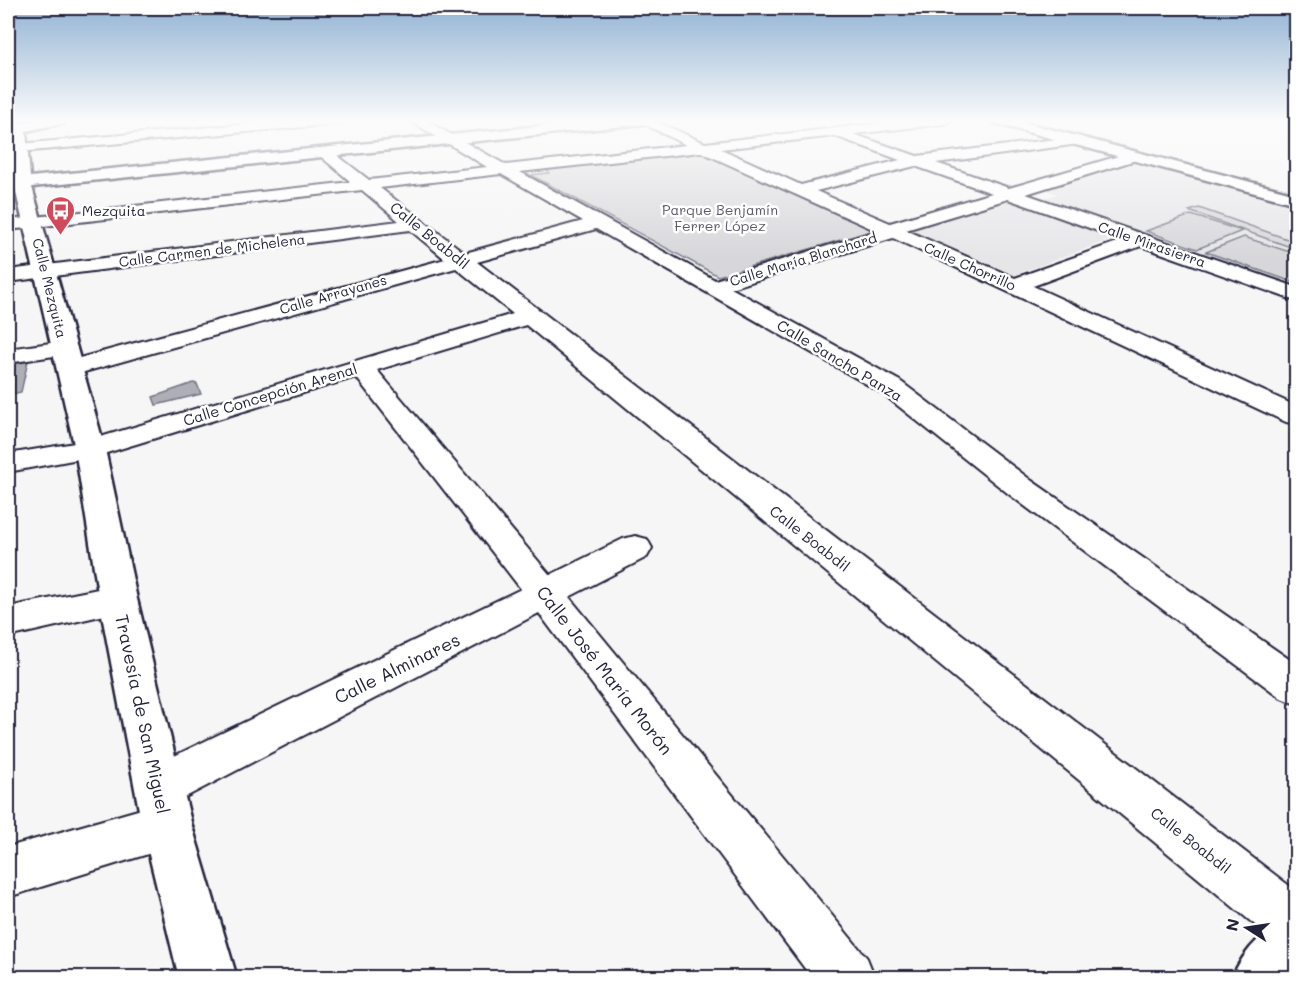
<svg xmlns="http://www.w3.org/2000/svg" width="1304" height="985" font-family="Mali,sans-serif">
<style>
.built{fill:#e6e6e9}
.green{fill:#d7d7db;stroke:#7c7c8b;stroke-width:1.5}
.water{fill:#aeaeb7;stroke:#767685;stroke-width:1.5}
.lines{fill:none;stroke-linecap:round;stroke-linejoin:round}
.minor-casing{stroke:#22223b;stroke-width:4}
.tertiary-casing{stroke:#22223b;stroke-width:5}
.primary-casing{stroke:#22223b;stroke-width:5}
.minor{fill:#fff;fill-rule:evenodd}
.tertiary{fill:#fff;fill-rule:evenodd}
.primary{fill:#fff;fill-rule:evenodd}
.labels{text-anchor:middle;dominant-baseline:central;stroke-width:5;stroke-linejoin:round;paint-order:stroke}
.far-park-label{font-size:14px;fill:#58586b;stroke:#fff}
.far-poi-label{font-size:14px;fill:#22223b;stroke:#fff;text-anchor:start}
.far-street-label{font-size:14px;fill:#22223b;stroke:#fff}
.street-label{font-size:15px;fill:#22223b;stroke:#fff}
.near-street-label{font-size:18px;fill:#22223b;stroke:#fff}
</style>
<rect width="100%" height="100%" fill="#f6f6f7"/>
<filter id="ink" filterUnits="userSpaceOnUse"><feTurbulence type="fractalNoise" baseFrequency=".0167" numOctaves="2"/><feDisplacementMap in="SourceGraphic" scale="12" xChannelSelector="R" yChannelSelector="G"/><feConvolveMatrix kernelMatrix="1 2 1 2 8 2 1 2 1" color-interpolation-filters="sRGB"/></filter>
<g filter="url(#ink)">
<path class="built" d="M1134 161 1296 205V287L1041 199 1057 194 1044 189Z
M1011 200 1117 237 1012 276 907 231Z"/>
<path class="green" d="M700 151 874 230 718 276 531 175 549 173 546 168Z
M1199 208 1296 242V249L1189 211Z
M1191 215 1242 231 1197 249 1146 231Z
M1244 237 1296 254V283L1206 252Z"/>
<path class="water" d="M28 361 21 392 8 395V365Z
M193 383 197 384 201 394 156 405 153 397Z"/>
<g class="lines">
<defs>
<path id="minor" d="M290 120H343L337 124 8 153V145Z
M409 120H425L506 165 686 145 636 120H653L705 143 908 120H951L945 124 853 134 917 156 1074 137 1079 138 1081 141 1079 144 936 163 1009 188 1129 153H1139L1141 156 1139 159 1026 194 1296 287V301L1141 246 1033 286 1296 406V424L1286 422 893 238 731 288 900 381 1032 481 1296 664V704L1281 698 1010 495 882 393 596 229 477 262 1296 891V950L1277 943 526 325 377 370 550 575 623 539 635 536 647 539 652 548 647 557 569 597 867 958 875 978H812L539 613 172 804 184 809 191 826 184 843 8 897V847L152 806 143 803 136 787 143 771 521 589 356 377 100 455 8 472V454L87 441 513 314 456 268 70 376 61 373 57 368 61 363 445 259 410 230 8 282V270L399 221 362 190 8 230V220L351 182 319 155 317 152 324 148 329 149 369 180 487 167ZM835 136 900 160 801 185 721 149ZM701 152 877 231 715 280 520 172ZM915 166 992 193 890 223 816 191ZM501 174 583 221 465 253 380 188ZM1008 199 1123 240 1015 278 906 230Z
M65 341 74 343 77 348 74 353 8 363V349Z
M118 585 131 589 136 599 131 609 8 637V607Z"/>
<path id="tertiary" d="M37 120H66L64 123 26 131 30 177 600 120H650L643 124 32 187 105 449 137 599 192 826 237 978H179L142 826 99 599 75 449 15 188 8 189V179L13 178 12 134H8V126Z
M1296 915V978H1232C1244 949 1267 927 1296 915Z"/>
<path id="primary" d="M992 120H1016L1296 194V204L994 123Z"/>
</defs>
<use href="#minor" class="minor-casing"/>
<use href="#tertiary" class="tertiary-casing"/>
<use href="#primary" class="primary-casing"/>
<use href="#minor" class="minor"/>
<use href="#tertiary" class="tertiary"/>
<use href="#primary" class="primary"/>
</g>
</g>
<linearGradient id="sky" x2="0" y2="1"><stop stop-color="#91b2d4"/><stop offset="0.47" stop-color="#fbfbfb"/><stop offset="1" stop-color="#fbfbfb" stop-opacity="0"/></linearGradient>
<rect width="1304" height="258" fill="url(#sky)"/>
<defs>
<symbol id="bus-pin" viewBox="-11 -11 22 30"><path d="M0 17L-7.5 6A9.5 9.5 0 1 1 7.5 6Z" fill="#d1495b" stroke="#fff"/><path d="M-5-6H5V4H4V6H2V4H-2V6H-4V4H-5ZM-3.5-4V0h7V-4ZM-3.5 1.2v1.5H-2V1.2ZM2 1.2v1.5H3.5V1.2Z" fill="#fff"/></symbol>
</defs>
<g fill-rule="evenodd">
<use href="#bus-pin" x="44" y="194" width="33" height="45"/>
</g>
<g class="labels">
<g class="far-park-label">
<text x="720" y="209">Parque Benjamín<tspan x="720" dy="16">Ferrer López</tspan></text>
</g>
<g class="far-poi-label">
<text x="82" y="210">Mezquita</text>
</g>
<g class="far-street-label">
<text transform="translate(1152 244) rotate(19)">Calle Mirasierra</text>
<text transform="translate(212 250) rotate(-7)">Calle Carmen de Michelena</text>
<text transform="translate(803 259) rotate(-17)">Calle María Blanchard</text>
<text transform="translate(970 266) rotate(24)">Calle Chorrillo</text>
<text transform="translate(50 288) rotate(76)">Calle Mezquita</text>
<text transform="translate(333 294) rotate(-16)">Calle Arrayanes</text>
</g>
<g class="street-label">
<text transform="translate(430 235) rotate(39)">Calle Boabdil</text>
<text transform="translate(840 360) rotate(31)">Calle Sancho Panza</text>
<text transform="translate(270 394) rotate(-17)">Calle Concepción Arenal</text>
<text transform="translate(810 538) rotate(38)">Calle Boabdil</text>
<text transform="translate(1191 840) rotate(38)">Calle Boabdil</text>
</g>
<g class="near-street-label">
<text transform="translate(397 668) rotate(-26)">Calle Alminares</text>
<text transform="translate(605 670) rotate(52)">Calle José María Morón</text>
<text transform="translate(143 714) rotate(78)">Travesía de San Miguel</text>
</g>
</g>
<rect width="1304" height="985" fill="none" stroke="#fff" stroke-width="30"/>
<rect x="15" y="15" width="1274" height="955" fill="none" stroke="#22223b" stroke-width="2" filter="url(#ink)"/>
<g transform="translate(1247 928) rotate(282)" stroke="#ffffff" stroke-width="4.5" paint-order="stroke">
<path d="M0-4.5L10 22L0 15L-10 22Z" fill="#22223b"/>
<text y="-9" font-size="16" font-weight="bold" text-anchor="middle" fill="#22223b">N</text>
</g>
</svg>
